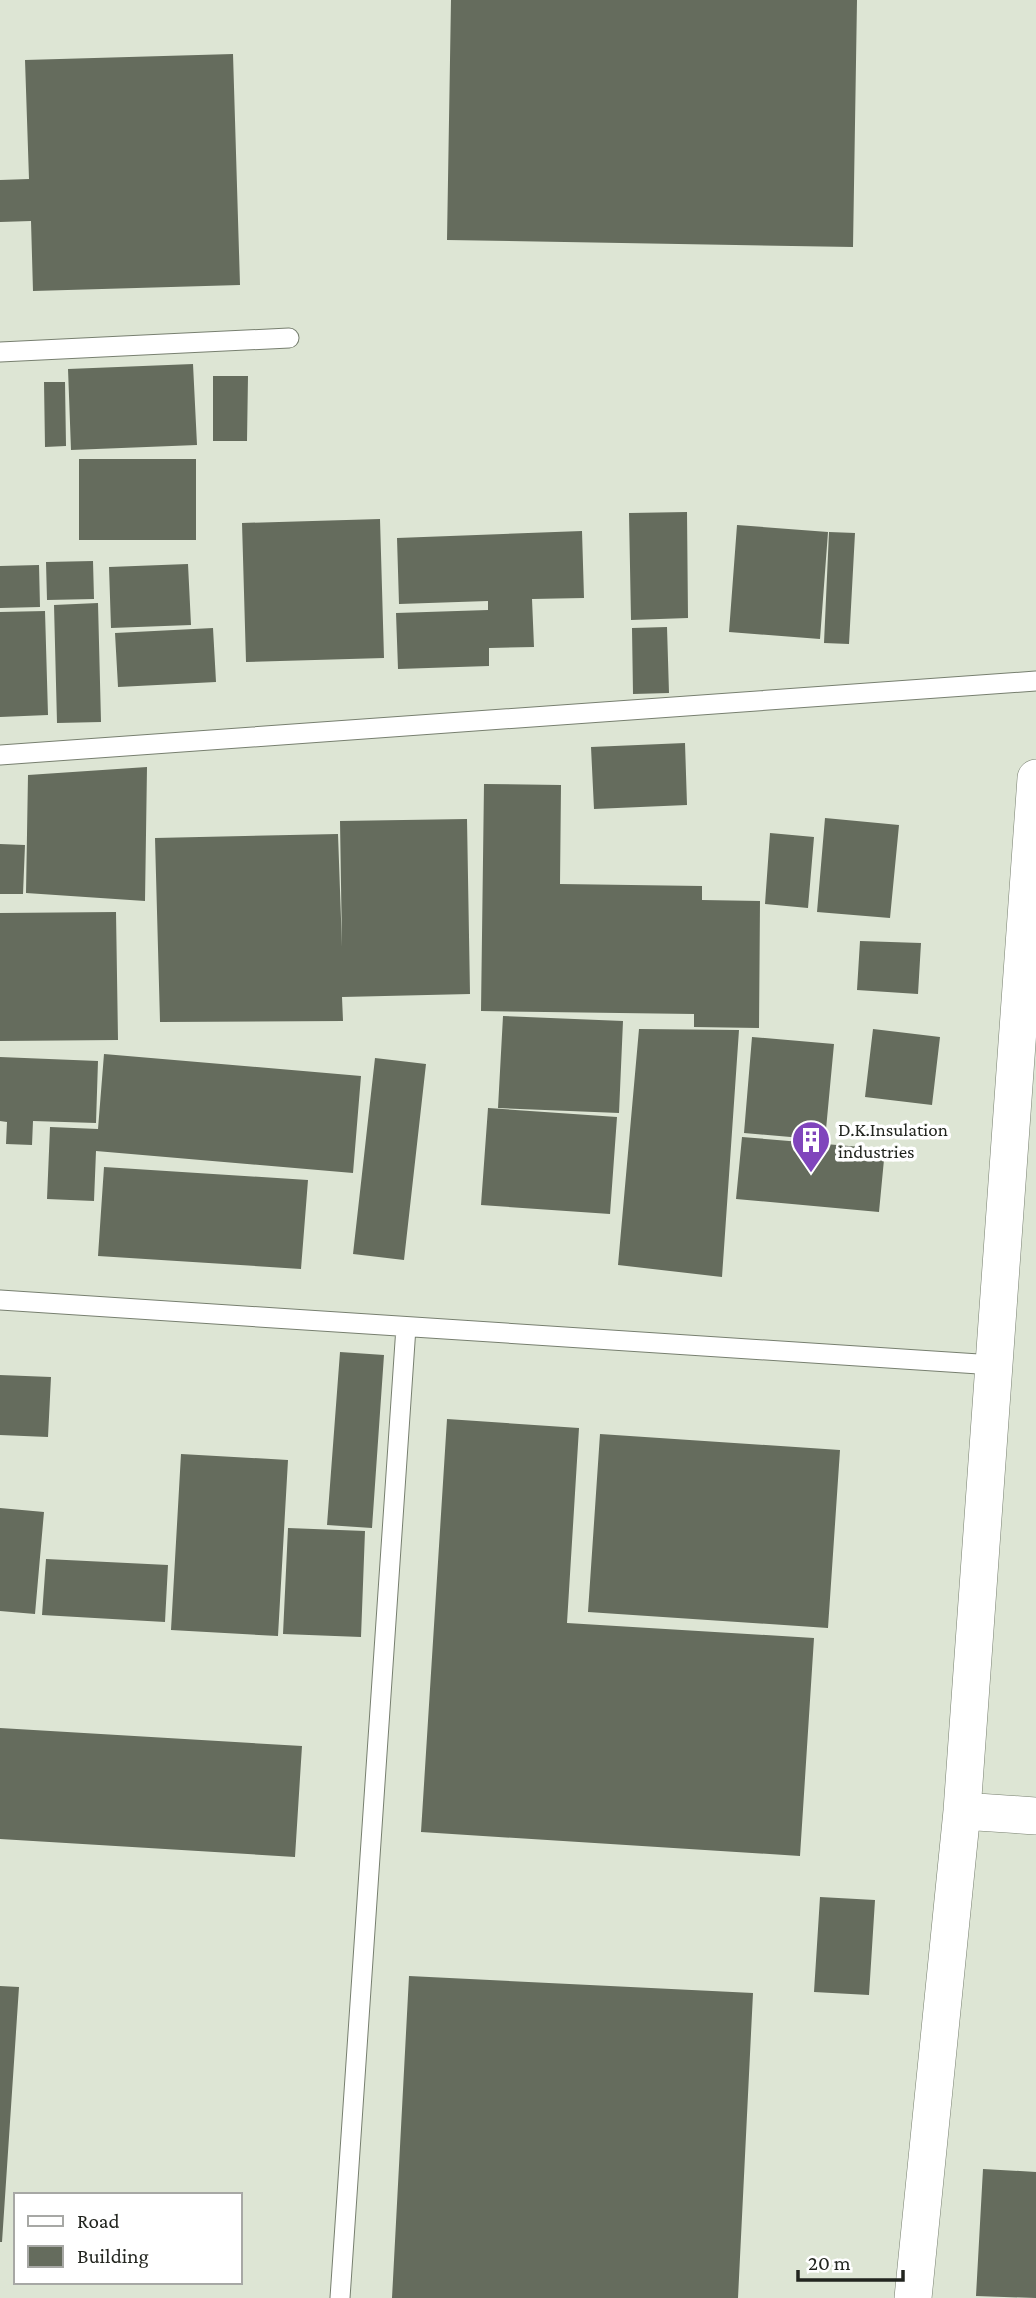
<svg xmlns="http://www.w3.org/2000/svg" width="1036" height="2298" font-family="'Crimson Pro',serif">
<style>
.building{fill:#656c5d}
.lines{fill:none;stroke-linecap:round;stroke-linejoin:round}
.lane-casing{stroke:#777f6f;stroke-width:21}
.street-casing{stroke:#777f6f;stroke-width:38}
.lane{stroke:#fff;stroke-width:19}
.street{stroke:#fff;stroke-width:37}
.labels{text-anchor:middle;dominant-baseline:central;stroke-width:7;stroke-linejoin:round;paint-order:stroke}
.poi-label{font-size:19px;fill:#22251f;stroke:#fff;text-anchor:start}
</style>
<rect width="100%" height="100%" fill="#dde5d4"/>
<path class="building" d="M451 0H857L853 247 447 240Z
M233 54 240 285 33 291 31 221 0 222V180L29 179 25 60Z
M193 364 197 445 71 450 68 369Z
M213 376H248L247 441H213Z
M44 382H65L66 446 45 447Z
M79 459H196V540H79Z
M687 512 688 618 631 620 629 513Z
M380 519 384 658 246 662 242 523Z
M737 525 828 532 820 639 729 632Z
M582 531 584 598 532 599 534 647 489 648V666L398 669 396 613 488 610V601L399 604 397 538Z
M829 532 855 533 849 644 824 643Z
M93 561 94 599 47 600 46 562Z
M188 564 191 625 111 628 109 567Z
M39 565 40 607 0 608V566Z
M98 603 101 722 57 723 54 605Z
M45 611 48 715 0 717V612Z
M667 627 669 693 633 694 632 628Z
M213 628 216 682 118 687 115 633Z
M685 743 687 805 594 809 591 747Z
M147 767 145 901 26 893 28 775Z
M484 784 561 785 560 884 702 886V900L760 901 759 1028 694 1027V1014L481 1011Z
M825 818 899 825 890 918 817 912Z
M467 819 470 994 342 997 343 1021 160 1022 155 838 338 834 342 947 340 821Z
M770 833 814 837 808 908 765 904Z
M0 844 25 845 23 894H0Z
M116 912 118 1040 0 1041V913Z
M860 941 921 943 918 994 857 990Z
M503 1016 623 1021 619 1113 498 1108Z
M639 1029 739 1030 722 1277 618 1265Z
M873 1029 940 1037 932 1105 865 1097Z
M752 1037 834 1044 825 1140 744 1133Z
M104 1054 361 1076 353 1173 96 1151 94 1201 47 1199 50 1127 98 1129Z
M0 1057 98 1061 96 1123 33 1121 32 1145 6 1144 7 1122 0 1121Z
M375 1058 426 1064 404 1260 353 1254Z
M488 1108 617 1117 610 1214 481 1205Z
M742 1137 885 1149 879 1212 736 1199Z
M104 1167 308 1180 301 1269 98 1256Z
M340 1352 384 1355 372 1528 327 1525Z
M0 1375 51 1377 48 1437 0 1435Z
M447 1419 579 1428 567 1623 814 1638 800 1856 421 1832Z
M600 1434 840 1450 828 1628 588 1612Z
M181 1454 288 1460 278 1636 171 1630Z
M0 1508 44 1512 35 1614 0 1611Z
M288 1528 365 1531 361 1637 283 1634Z
M46 1559 168 1565 165 1622 42 1615Z
M0 1728 302 1746 295 1857 0 1839Z
M820 1897 875 1900 869 1995 814 1992Z
M409 1976 753 1993 738 2298H392Z
M0 1986 19 1987 2 2242H0Z
M983 2169 1036 2172V2298L976 2296Z"/>
<g class="lines">
<defs>
<path id="lane" d="M0 352 289 338
M0 755 1036 681
M0 1300 994 1365
M340 2298 406 1327"/>
<path id="street" d="M962 1811 1036 1816
M913 2298 962 1811 1036 778"/>
</defs>
<use href="#lane" class="lane-casing"/>
<use href="#street" class="street-casing"/>
<use href="#lane" class="lane"/>
<use href="#street" class="street"/>
</g>
<defs>
<symbol id="building-pin" viewBox="-11 -11 22 30"><path d="M0 17L-7.5 6A9.5 9.5 0 1 1 7.5 6Z" fill="#8045bc" stroke="#fff"/><path d="M-4-6H4V6H1V3H-1V6H-4ZM-2.5-4.3h1.7v1.8h-1.7ZM.8-4.3h1.7v1.8H.8ZM-2.5-1h1.7V.8h-1.7ZM.8-1h1.7V.8H.8Z" fill="#fff"/></symbol>
</defs>
<g fill-rule="evenodd">
<use href="#building-pin" x="789" y="1118" width="44" height="60"/>
</g>
<g class="labels">
<g class="poi-label">
<text x="838" y="1129">D.K.Insulation<tspan x="838" dy="22">industries</tspan></text>
</g>
</g>
<rect x="14" y="2193" width="228" height="91" fill="#ffffff" stroke="#a7a8a5" stroke-width="2"/>
<rect x="28" y="2216" width="35" height="10" fill="#ffffff" stroke="#a7a8a5" stroke-width="2"/>
<text x="77" y="2228" font-size="21" fill="#22251f">Road</text>
<rect x="28" y="2246" width="35" height="21" fill="#656c5d" stroke="#a7a8a5" stroke-width="2"/>
<text x="77" y="2263" font-size="21" fill="#22251f">Building</text>
<path d="M798 2270v10h105v-10" fill="none" stroke="#22251f" stroke-width="3.5"/>
<text x="808" y="2270" font-size="21" fill="#22251f" stroke="#ffffff" stroke-width="5" paint-order="stroke">20 m</text>
</svg>
